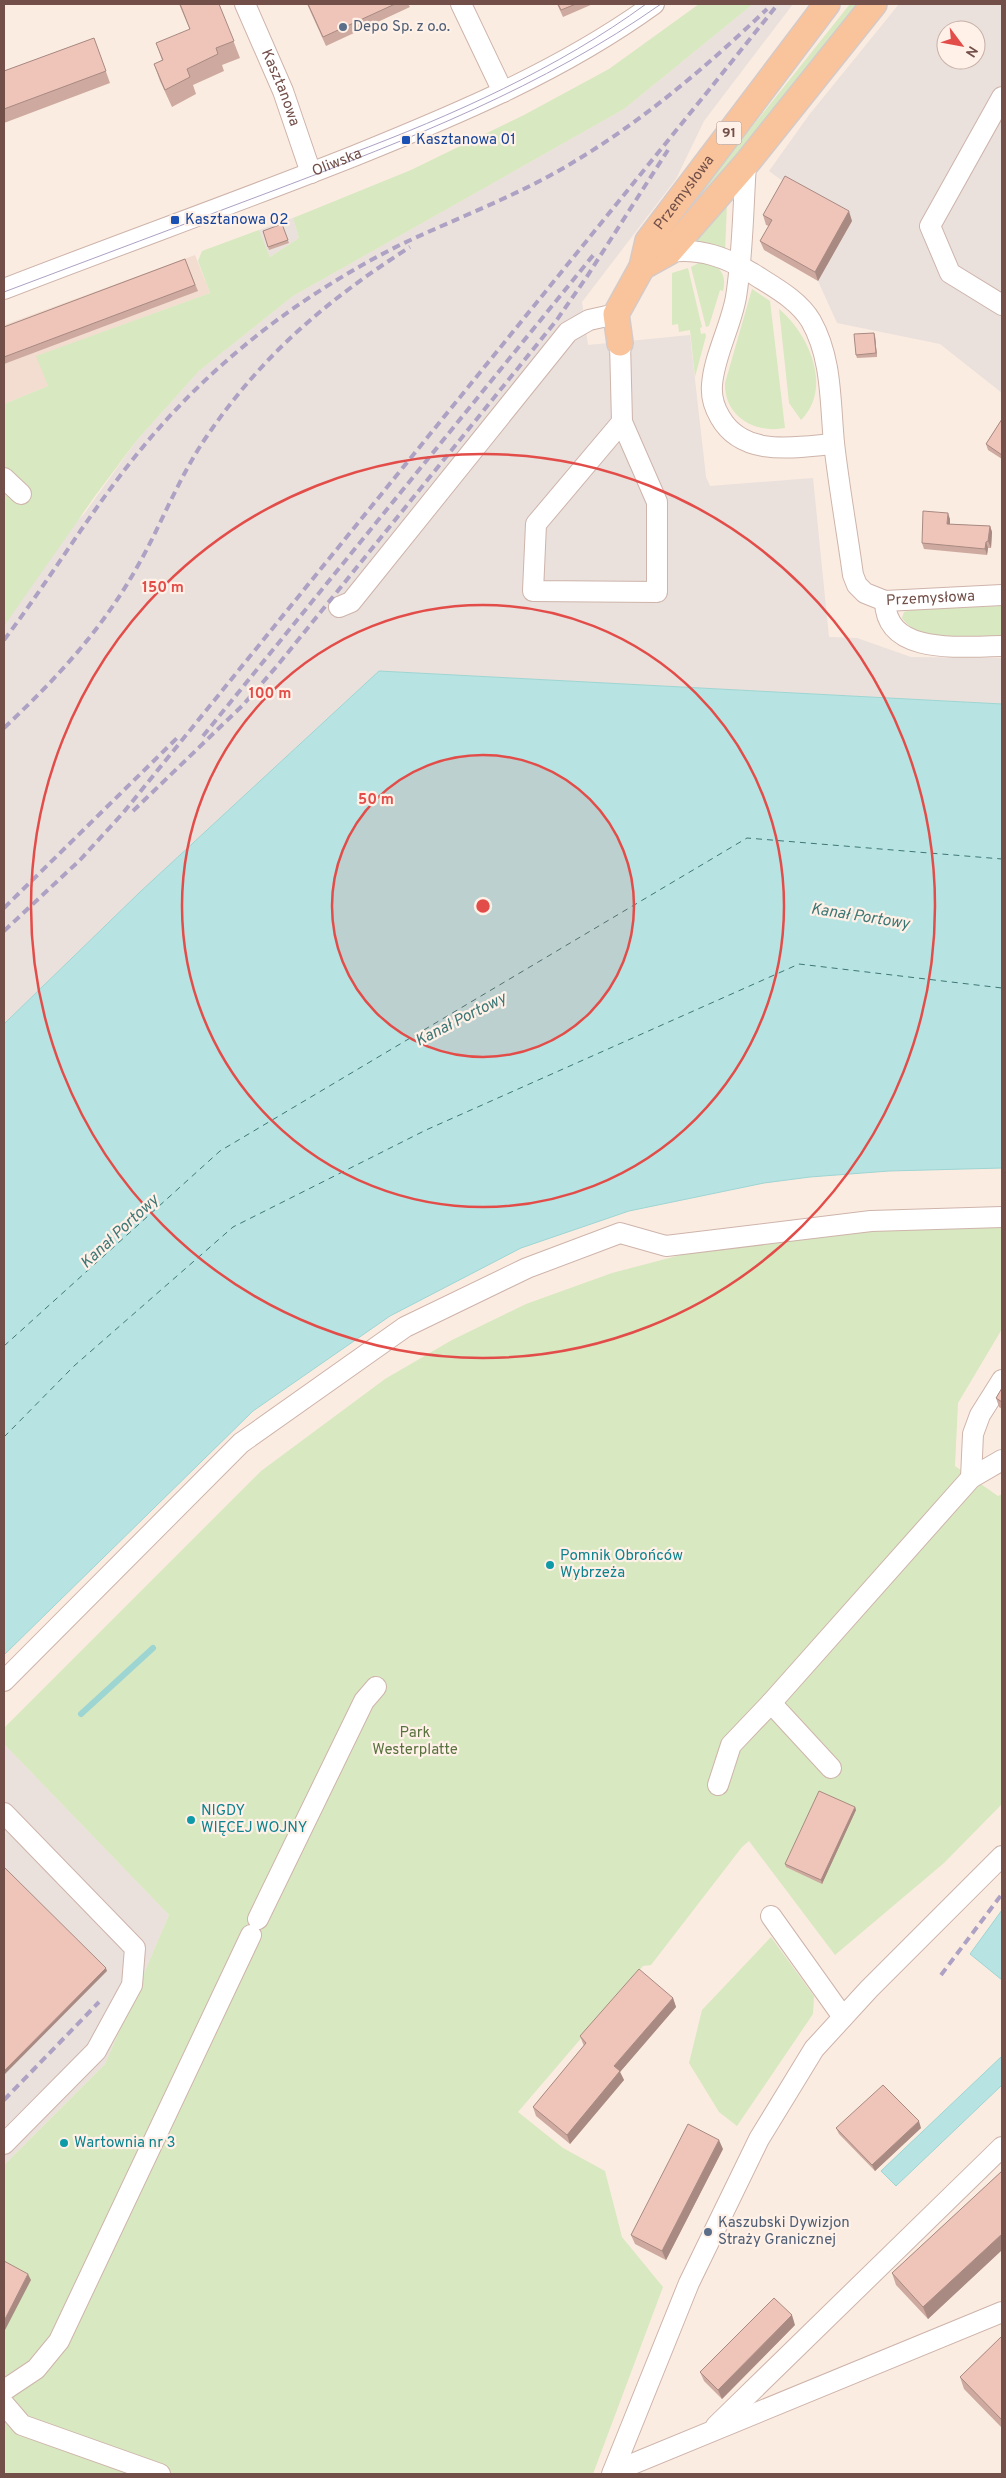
<svg xmlns="http://www.w3.org/2000/svg" width="1006" height="2478" font-family="Overpass,sans-serif">
<style>
.residential{fill:#f3dcd0}
.industrial{fill:#eae0dc;fill-rule:evenodd}
.green{fill:#d8e8c0}
.water{fill:#b7e4e2;stroke:#9dd5d3}
.lines{fill:none;stroke-linecap:round;stroke-linejoin:round}
.stream{stroke:#9dd5d3;stroke-width:6}
.ferry{stroke:#3d7776;stroke-width:1;stroke-dasharray:6 5;stroke-linecap:butt}
.minor-casing{stroke:#ceb4ab;stroke-width:22}
.major-casing{stroke:#d5cac8;stroke-width:28}
.minor{stroke:#fff;stroke-width:20}
.major{stroke:#f9c39b;stroke-width:25}
.tram{stroke:#ada1c4;stroke-width:1}
.rail{stroke:#ada1c4;stroke-width:4;stroke-dasharray:8 5;stroke-linecap:butt}
.wall{fill:#cea99f}
.shaded-wall{fill:#a88a82}
.building{fill:#f0c5b9;stroke:#a88a82}
.ring{fill:none;stroke:#e34d49;stroke-width:2.5}
.service-dot{fill:#5c6f8a;stroke:#fff1e7;stroke-width:2}
.transit-dot{fill:#1a4fb4;stroke:#fff1e7;stroke-width:2}
.culture-dot{fill:#0f9aa8;stroke:#fff1e7;stroke-width:2}
.labels{text-anchor:middle;dominant-baseline:central;stroke-width:4.5;stroke-linejoin:round;paint-order:stroke}
.shield{fill:#fff1e7;stroke:#9c8078;stroke-width:1}
.shield-label{font-size:14px;font-weight:bold;fill:#724f49}
.service-label{font-size:15px;fill:#4e5e75;stroke:#fff1e7;text-anchor:start}
.street-label{font-size:15px;fill:#724f49;stroke:#fff1e7}
.transit-label{font-size:15px;fill:#164399;stroke:#fff1e7;text-anchor:start}
.culture-label{font-size:15px;fill:#0d838f;stroke:#fff1e7;text-anchor:start}
.park-label{font-size:15px;fill:#58723f;stroke:#fff1e7}
.water-label{font-size:16px;font-style:italic;fill:#3d7776;stroke:#fff1e7}
.centre{fill:#e34d49;stroke:#fff1e7;stroke-width:2.5}
.ring-label{font-size:15px;text-anchor:middle;font-weight:bold;fill:#e34d49;stroke:#fff1e7;stroke-width:4.5;stroke-linejoin:round;paint-order:stroke}
</style>
<rect width="100%" height="100%" fill="#fbece1"/>
<path class="residential" d="M195 255 210 293 37 356 48 386 4 404V325Z"/>
<path class="industrial" d="M753 4H793L704 121 676 179 582 302 588 345 690 335 706 477 710 486 813 478 829 637 857 638 911 657 1002 658V704L379 671 140 892 4 1024V590L84 514 137 440 199 371 293 296 624 109Z
M899 4H1002V393L940 344 837 323 818 281 852 221 788 185 769 171 809 115ZM946 30H976V60H946Z
M293 218 299 238 270 257 259 230Z
M4 1744 169 1915 105 2064 4 2165Z"/>
<path class="green" d="M699 4H753L624 109 293 296 199 371 137 440 95 496 4 626V489L23 486 4 468V404L48 386 36 356 210 293 198 261 202 251 259 230 270 257 299 238 293 218 411 170 524 115 609 69Z
M850 4H859L665 245 660 242Z
M727 204 725 252 711 244 696 241Z
M704 260C720 267 727 273 723 291L720 290 709 326 706 327 691 267Z
M688 268 702 327 700 328 701 334 705 333 706 336 695 377 690 330 679 332 678 324 672 325V273Z
M752 289 770 301 785 428C754 434 724 416 725 383Z
M779 309C809 334 833 388 801 420L789 403Z
M1002 606V639C973 638 920 645 902 618L904 612 916 609Z
M1002 1225V1329L958 1403 955 1466 998 1496 1002 1494V1804L944 1863 835 1955 749 1841 742 1847 651 1965 643 1966 518 2112 563 2148 605 2171 622 2237 663 2287 593 2474H4V2165L105 2064 169 1915 4 1744V1728L261 1471 385 1379 452 1340 526 1304 612 1273 692 1252 722 1246 900 1228Z
M771 1937 814 1996 813 2014 737 2126 719 2112 689 2063 702 2010Z"/>
<path class="water" d="M379 671 1002 704V1168L889 1171 810 1177 764 1183 629 1211 521 1248 390 1316 253 1411 4 1655V1024L140 892Z
M1002 1910V1980L970 1954Z
M1002 2056V2085L896 2186 881 2171Z"/>
<g class="lines">
<path class="stream" d="M81 1714 153 1648"/>
<path class="ferry" d="M4 1346 220 1151 747 838 1002 859
M4 1437 74 1366 233 1227 426 1130 799 964 1002 988"/>
<defs>
<g id="minor">
<path id="s1" d="M245 4 283 91 311 173"/>
<path d="M461 4 503 92"/>
<path d="M1002 97 930 226 950 273 1002 305"/>
<path d="M746 164C743 208 743 253 736 297 731 326 714 356 712 385 711 397 714 407 720 417 743 458 796 447 834 444"/>
<path id="s2" d="M669 252C701 248 725 257 752 273 772 286 798 299 811 321 832 358 830 401 834 443 839 487 847 531 853 575L857 585 865 593 885 601 1002 595"/>
<path id="s3" d="M4 289C120 244 238 202 354 156 458 114 563 70 654 4"/>
<path d="M620 343 622 422 536 524 533 591 657 592V502L622 422"/>
<path d="M4 478 21 494"/>
<path d="M885 601C886 657 965 646 1002 646"/>
<path d="M339 607 351 602 568 332 589 320 616 314"/>
<path d="M971 1478 973 1434 980 1415 1002 1380"/>
<path d="M4 1681 241 1443 405 1327 527 1268 620 1233 666 1246 871 1221 1002 1217"/>
<path d="M771 1703 971 1478 1002 1460"/>
<path d="M718 1785 731 1745 771 1703 831 1768"/>
<path d="M4 1813 135 1948 132 1985 96 2051 4 2144"/>
<path d="M771 1916 843 2017"/>
<path d="M258 1919 364 1701 376 1687"/>
<path d="M6 2389 36 2369 59 2341 251 1935"/>
<path d="M4 2404 22 2425 160 2474"/>
<path d="M716 2426 1002 2147"/>
<path d="M613 2472 1002 2312"/>
<path d="M612 2474 689 2283 759 2139 814 2049 869 1989 1002 1856"/>
</g>
<g id="major">
<path d="M642 267 669 252 746 164 874 4"/>
<path id="s4" d="M620 343 616 314 642 267 648 241 827 4"/>
</g>
</defs>
<use href="#minor" class="minor-casing"/>
<use href="#major" class="major-casing"/>
<use href="#minor" class="minor"/>
<use href="#major" class="major"/>
<path class="tram" d="M350 154C451 116 559 68 646 4
M4 292C94 258 185 224 275 190 410 139 543 87 661 4"/>
<path class="rail" d="M713 85 778 4
M4 640C48 582 85 520 130 463 176 404 230 353 291 310 327 285 365 262 404 243 453 220 503 201 551 175 631 131 701 72 767 9
M4 728C55 680 101 631 136 569 161 526 178 478 207 436 263 354 327 300 410 247
M203 736 595 253
M133 811 243 705 277 666 556 321 586 278 668 150
M4 908 177 738
M4 931 80 860 123 813 717 80
M941 1975 1002 1894
M4 2100 99 2002"/>
</g>
<path class="wall" d="M179 4H219L240 58 222 65 224 71 193 85 196 94 172 107 160 81 154 64 162 60 156 43 190 30Z
M307 4H408L410 7 326 46Z
M557 4H593L563 17Z
M94 38 110 83 4 123V71Z
M763 215 852 221 818 281 764 250 760 241 769 226 766 225Z
M282 224 289 243 269 250 263 231Z
M185 259 198 291 4 364V327Z
M874 333 875 336 877 357 857 358 856 355Z
M1002 419V459L988 450 986 444Z
M950 519V524L990 526 992 532 991 548H988L987 555 924 549 922 543Z
M1002 1388V1409L999 1407 996 1398Z
M855 1807 856 1810 822 1884 786 1867 785 1864Z
M673 1998 676 2007 620 2072 624 2080 570 2144 536 2116 533 2107 584 2046 580 2036Z
M836 2128H921L875 2171 839 2134Z
M723 2149 666 2260 635 2244 631 2235Z
M1002 2171V2250L928 2319 896 2285 892 2273Z
M795 2325 722 2399 704 2381 700 2372Z
M1002 2336V2428L964 2389 960 2377Z"/>
<path class="shaded-wall" d="M849 211 852 221 818 281 815 272Z
M874 333 875 336 877 357 876 353Z
M948 513 950 519V530L947 524Z
M990 526 992 532 991 548 988 541Z
M986 542 988 548 987 555 985 549Z
M855 1807 856 1810 822 1884 821 1880Z
M106 1968 107 1971 4 2075V2071Z
M673 1998 676 2007 620 2072 624 2080 570 2144 567 2135 614 2066Z
M919 2121 921 2128 875 2171 872 2165Z
M719 2140 723 2149 666 2260 662 2251Z
M1002 2234V2250L928 2319 923 2307Z
M28 2274 31 2280 4 2332V2321Z
M792 2315 795 2325 722 2399 718 2390Z"/>
<path class="building" d="M180 4H219L234 41 216 48 218 54 187 69 190 77 165 90 154 64 163 60 156 43 190 29Z
M308 4H395L323 37Z
M558 4H576L561 10Z
M94 38 106 71 4 109V71Z
M785 176 849 211 815 272 760 241 772 220 763 215Z
M282 224 288 240 268 247 263 231Z
M185 259 195 285 4 357V327Z
M874 333 876 353 856 355 854 334Z
M1002 419V455L986 444Z
M923 511 948 513 947 524 990 526 988 541 986 542 985 549 922 543Z
M1002 1388V1402L996 1398Z
M819 1791 855 1807 821 1880 785 1864Z
M4 1867 106 1968 4 2071Z
M639 1969 673 1998 614 2066 620 2071 567 2135 533 2107 586 2043 580 2036Z
M883 2085 919 2121 872 2165 836 2128Z
M688 2124 719 2140 662 2251 631 2235Z
M1002 2171V2234L923 2307 892 2273Z
M4 2261 28 2274 4 2321Z
M774 2298 792 2315 718 2390 700 2372Z
M1002 2336V2420L960 2377Z"/>
<circle cx="483" cy="906" r="151" fill="#e34d49" fill-opacity=".12"/>
<g class="ring">
<circle cx="483" cy="906" r="151"/>
<circle cx="483" cy="906" r="301"/>
<circle cx="483" cy="906" r="452"/>
</g>
<g class="service-dot">
<circle cx="343" cy="27" r="5"/>
<circle cx="708" cy="2232" r="5"/>
</g>
<g class="transit-dot">
<rect x="401" y="135" width="10" height="10" rx="2.5"/>
<rect x="170" y="215" width="10" height="10" rx="2.5"/>
</g>
<g class="culture-dot">
<circle cx="550" cy="1565" r="5"/>
<circle cx="191" cy="1820" r="5"/>
<circle cx="64" cy="2143" r="5"/>
</g>
<g class="labels">
<rect class="shield" x="716.5" y="121.5" width="25" height="23" rx="4"/>
<g class="shield-label">
<text x="729" y="133">91</text>
</g>
<g class="service-label">
<text x="353" y="27">Depo Sp. z o.o.</text>
<text x="718" y="2223">Kaszubski Dywizjon<tspan x="718" dy="17">Straży Granicznej</tspan></text>
</g>
<g class="street-label">
<text stroke="none"><textPath href="#s1" startOffset="91">Kasztanowa</textPath></text>
<text stroke="none"><textPath href="#s3" startOffset="356">Oliwska</textPath></text>
<text stroke="none"><textPath href="#s4" startOffset="170">Przemysłowa</textPath></text>
<text stroke="none"><textPath href="#s2" startOffset="512">Przemysłowa</textPath></text>
</g>
<g class="transit-label">
<text x="416" y="140">Kasztanowa 01</text>
<text x="185" y="220">Kasztanowa 02</text>
</g>
<g class="culture-label">
<text x="560" y="1556">Pomnik Obrońców<tspan x="560" dy="17">Wybrzeża</tspan></text>
<text x="201" y="1811">NIGDY<tspan x="201" dy="17">WIĘCEJ WOJNY</tspan></text>
<text x="74" y="2143">Wartownia nr 3</text>
</g>
<g class="park-label">
<text x="415" y="1733">Park<tspan x="415" dy="17">Westerplatte</tspan></text>
</g>
<g class="water-label">
<text transform="translate(860 917) rotate(9)">Kanał Portowy</text>
<text transform="translate(461 1020) rotate(-27)">Kanał Portowy</text>
<text transform="translate(120 1232) rotate(-43)">Kanał Portowy</text>
</g>
</g>
<circle cx="483" cy="906" r="8" class="centre"/>
<g class="ring-label">
<text x="163" y="592">150 m</text>
<text x="270" y="698">100 m</text>
<text x="376" y="804">50 m</text>
</g>
<rect width="1006" height="2478" fill="none" stroke="#724f49" stroke-width="10"/>
<g transform="translate(961 45) rotate(122)"><circle r="24" fill="#fff1e7" stroke="#c7b0a8"/>
<path d="M0-4L9 19L0 12L-9 19Z" fill="#e34d49"/>
<text y="-8" font-size="14" font-weight="bold" text-anchor="middle" fill="#724f49">N</text>
</g>
</svg>
